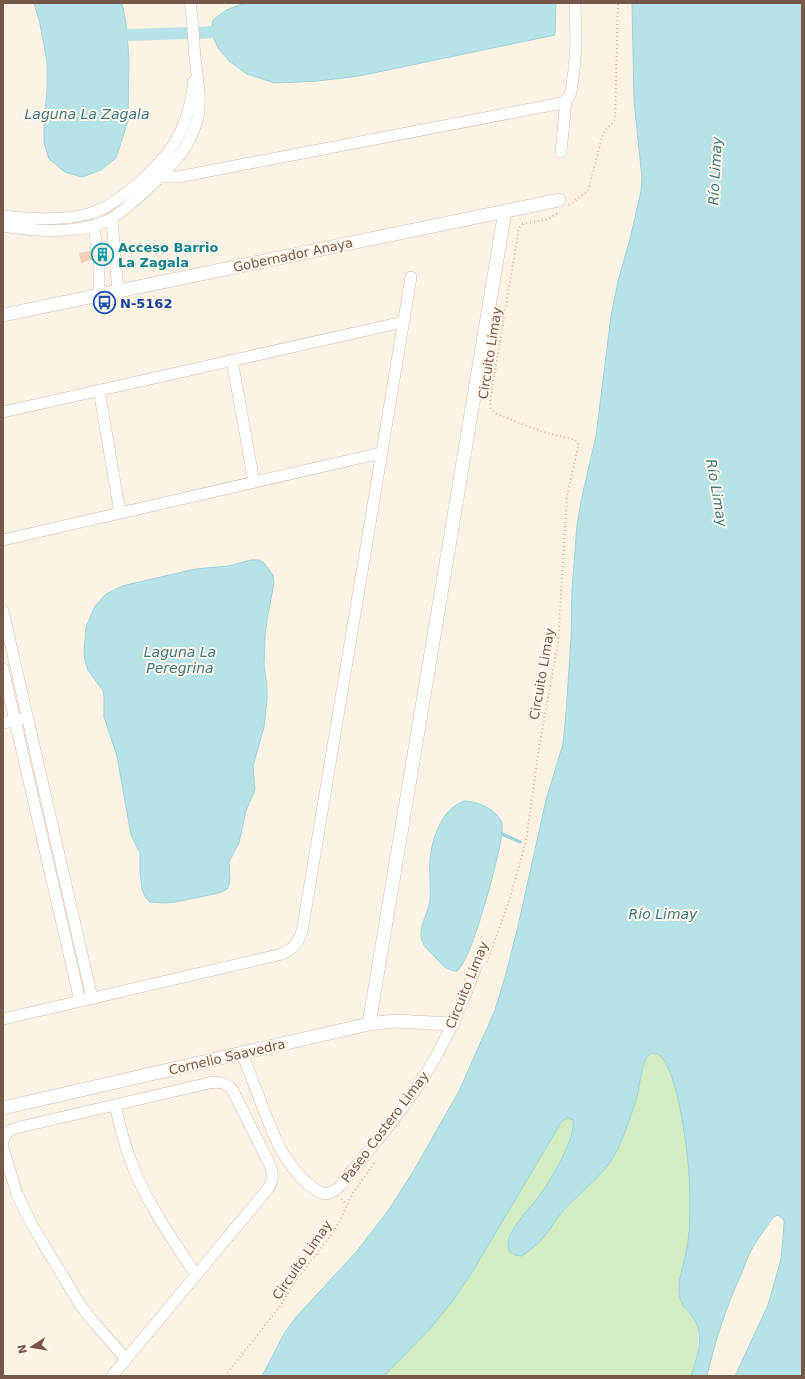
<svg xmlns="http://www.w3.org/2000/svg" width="805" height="1379" font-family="'DejaVu Sans',sans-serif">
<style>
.green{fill:#d4ecc1}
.water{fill:#b7e3e8;stroke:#9dd3db}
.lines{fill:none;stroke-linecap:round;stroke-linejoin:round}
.stream{stroke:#9dd3db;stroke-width:3.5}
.canal{stroke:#b7e3e8;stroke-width:12}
.building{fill:#f4cfba}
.minor-casing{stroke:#d2bcac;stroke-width:12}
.tertiary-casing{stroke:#d2bcac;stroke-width:14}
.path{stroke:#dab39d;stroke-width:2;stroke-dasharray:1 3;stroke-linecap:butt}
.minor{stroke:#fff;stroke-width:11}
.tertiary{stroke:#fff;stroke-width:13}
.labels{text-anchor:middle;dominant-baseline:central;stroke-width:4;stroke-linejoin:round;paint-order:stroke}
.culture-label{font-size:13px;font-weight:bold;fill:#0d838f;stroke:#fff7eb;text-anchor:start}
.street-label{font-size:13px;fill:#775748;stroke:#fff7eb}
.transit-label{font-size:13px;font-weight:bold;fill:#164399;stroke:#fff7eb;text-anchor:start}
.water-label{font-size:14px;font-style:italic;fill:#3d7b85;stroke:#fff7eb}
</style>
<rect width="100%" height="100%" fill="#fdf3e4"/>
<path class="green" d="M655 1054 662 1057 668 1068 675 1085 683 1125 689 1170 690 1216 687 1248 679 1287 684 1308 695 1321 699 1331 697 1357 691 1376H384L429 1330 452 1302 473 1271 562 1121 568 1118 573 1119C575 1137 552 1177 542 1192 533 1206 510 1227 508 1243 508 1246 509 1250 510 1252L559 1216 600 1174 620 1145 636 1100 639 1080 646 1059 650 1055Z"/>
<path class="water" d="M34 3H122L126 23 129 59 128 121 116 158 101 170 82 177 65 172 49 159 44 142V121L47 91V61L40 24Z
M245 3H556L555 35 359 76 318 81 275 83 247 74 229 61 218 48 211 32 213 20 226 10Z
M632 3H802V1376H735L768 1305 781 1259 784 1224V1220L778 1215 775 1216 772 1219C766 1228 759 1237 753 1247 748 1255 745 1265 741 1275 726 1307 715 1341 707 1376H691C696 1359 705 1338 695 1321 687 1307 680 1309 679 1289 679 1276 685 1261 687 1248 691 1223 690 1198 689 1173 688 1158 676 1039 649 1055 645 1058 643 1067 642 1072 639 1081 639 1091 636 1101 631 1115 626 1130 620 1144 609 1172 582 1190 562 1212 556 1219 552 1227 546 1234 540 1243 530 1250 522 1256L515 1255 510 1252C509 1250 508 1246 508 1244 509 1227 533 1206 542 1192 552 1177 576 1138 573 1120L568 1118 562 1121 473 1271 452 1302 429 1330 384 1376H262L285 1332 296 1317 357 1251 390 1208 414 1170 459 1091 495 1010 505 977 518 926 546 800 563 744 566 713 571 639 572 590 577 525 581 501 596 436 611 316 618 281 630 239 641 191 642 178 634 101Z
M251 560H259L264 563 273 575 274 583 267 620 265 636 264 664 267 686V700L264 727 253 766 255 790 246 811 239 843 229 862 230 879 229 885 227 889 219 893 176 902 165 903 150 902 145 897 142 889 140 872V853L131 835 117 756 104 717V697L103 691 88 670 85 661 84 651 86 627 95 606 106 594 122 586 195 569 228 566Z
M464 801C476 801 493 808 500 819 503 823 502 829 502 834 499 856 472 961 457 971 448 971 442 965 437 959 434 955 429 952 426 948 413 932 429 915 430 899 431 885 429 872 430 859 433 836 441 810 464 801Z"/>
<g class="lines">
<path class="stream" d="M502 834 520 842"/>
<path class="canal" d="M199 33 211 32
M127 35 190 33"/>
</g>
<path class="building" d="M104 248H107L110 251 108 257 106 258 103 253Z
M90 251 93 256 92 260 81 263 79 253Z"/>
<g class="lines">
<defs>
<path id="minor" d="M561 152 566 100
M154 170 165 177H178L562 103 569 97 571 92 574 70 576 44 575 3
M3 216C31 219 60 221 88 214 106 209 121 198 135 186 172 154 188 131 194 81
M112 219 114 246
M94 225 97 250
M3 226C34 231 73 234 102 223 122 216 175 165 186 146 191 137 195 127 198 118 201 100 198 84 196 66 193 45 194 24 190 3
M115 256 118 291
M99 259V295
M232 360 254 482
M99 390 120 513
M3 412 403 322
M3 540 381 453
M3 611 92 998
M3 669 80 1001
M3 723 22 719
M3 1019 278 955C294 950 300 942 303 926L411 277
M242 1053C249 1071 256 1089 263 1108 274 1137 283 1161 307 1183 320 1194 326 1199 340 1186 376 1141 416 1097 442 1045 456 1019 467 992 477 964
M115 1105C120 1125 124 1145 132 1164 147 1204 173 1240 196 1275
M3 1142C4 1134 8 1130 16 1128L209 1083C219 1081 227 1082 233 1091L270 1165C274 1174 273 1182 267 1190L112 1376
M3 1148 17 1194 32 1225 79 1303 91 1319 126 1359"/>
<path id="tertiary" d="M3 315 559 200
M369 1024 505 211
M3 1108 369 1024 394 1021 453 1024"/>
</defs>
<use href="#minor" class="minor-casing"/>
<use href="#tertiary" class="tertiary-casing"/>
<path class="path" d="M569 205 588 191 603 134 605 131 615 120 618 3
M487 962 509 901 526 841 539 748 558 643 567 496 578 447V443L575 440 540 431 497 414 491 409 490 401 519 228 523 224 548 219 559 212
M341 1199 347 1205
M225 1376 281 1305 293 1284 332 1234 341 1219 352 1194 375 1162"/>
<use href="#minor" class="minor"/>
<use href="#tertiary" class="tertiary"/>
</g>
<defs>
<symbol id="building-ring" viewBox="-11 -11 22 22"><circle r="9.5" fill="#fff7eb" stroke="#0f9aa8" stroke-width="1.5"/><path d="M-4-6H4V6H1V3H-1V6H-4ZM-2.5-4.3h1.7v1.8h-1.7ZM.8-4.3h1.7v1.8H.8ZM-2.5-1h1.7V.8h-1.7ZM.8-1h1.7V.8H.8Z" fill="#0f9aa8"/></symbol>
<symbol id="bus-ring" viewBox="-11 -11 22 22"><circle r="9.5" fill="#fff7eb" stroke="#1a4fb4" stroke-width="1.5"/><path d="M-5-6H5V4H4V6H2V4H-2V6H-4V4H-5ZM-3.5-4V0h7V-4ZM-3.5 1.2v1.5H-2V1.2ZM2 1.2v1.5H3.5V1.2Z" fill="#1a4fb4"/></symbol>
</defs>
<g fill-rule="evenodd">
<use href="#building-ring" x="90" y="242" width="25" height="25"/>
<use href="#bus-ring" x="92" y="290" width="25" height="25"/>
</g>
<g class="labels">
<g class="culture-label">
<text x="118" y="247">Acceso Barrio<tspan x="118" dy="15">La Zagala</tspan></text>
</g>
<g class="street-label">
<text transform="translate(293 255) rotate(-12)">Gobernador Anaya</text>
<text transform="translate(490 353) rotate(-81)">Circuito Limay</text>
<text transform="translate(542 674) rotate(-80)">Circuito Limay</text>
<text transform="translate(467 985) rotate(-68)">Circuito Limay</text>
<text transform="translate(227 1057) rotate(-13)">Cornelio Saavedra</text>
<text transform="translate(385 1127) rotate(-53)">Paseo Costero Limay</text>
<text transform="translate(302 1260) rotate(-55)">Circuito Limay</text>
</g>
<g class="transit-label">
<text x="120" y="303">N-5162</text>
</g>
<g class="water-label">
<text x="87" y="114">Laguna La Zagala</text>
<text transform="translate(715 171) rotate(-87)">Río Limay</text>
<text transform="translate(717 493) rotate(80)">Río Limay</text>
<text x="180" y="652">Laguna La<tspan x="180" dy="16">Peregrina</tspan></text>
<text x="663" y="914">Río Limay</text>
</g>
</g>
<rect width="805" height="1379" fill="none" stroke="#775748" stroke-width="8"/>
<g transform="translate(32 1347) rotate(258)" stroke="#fff7eb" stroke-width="3" paint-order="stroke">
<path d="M0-3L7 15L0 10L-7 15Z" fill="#775748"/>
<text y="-6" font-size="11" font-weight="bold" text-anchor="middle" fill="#775748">N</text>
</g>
</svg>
